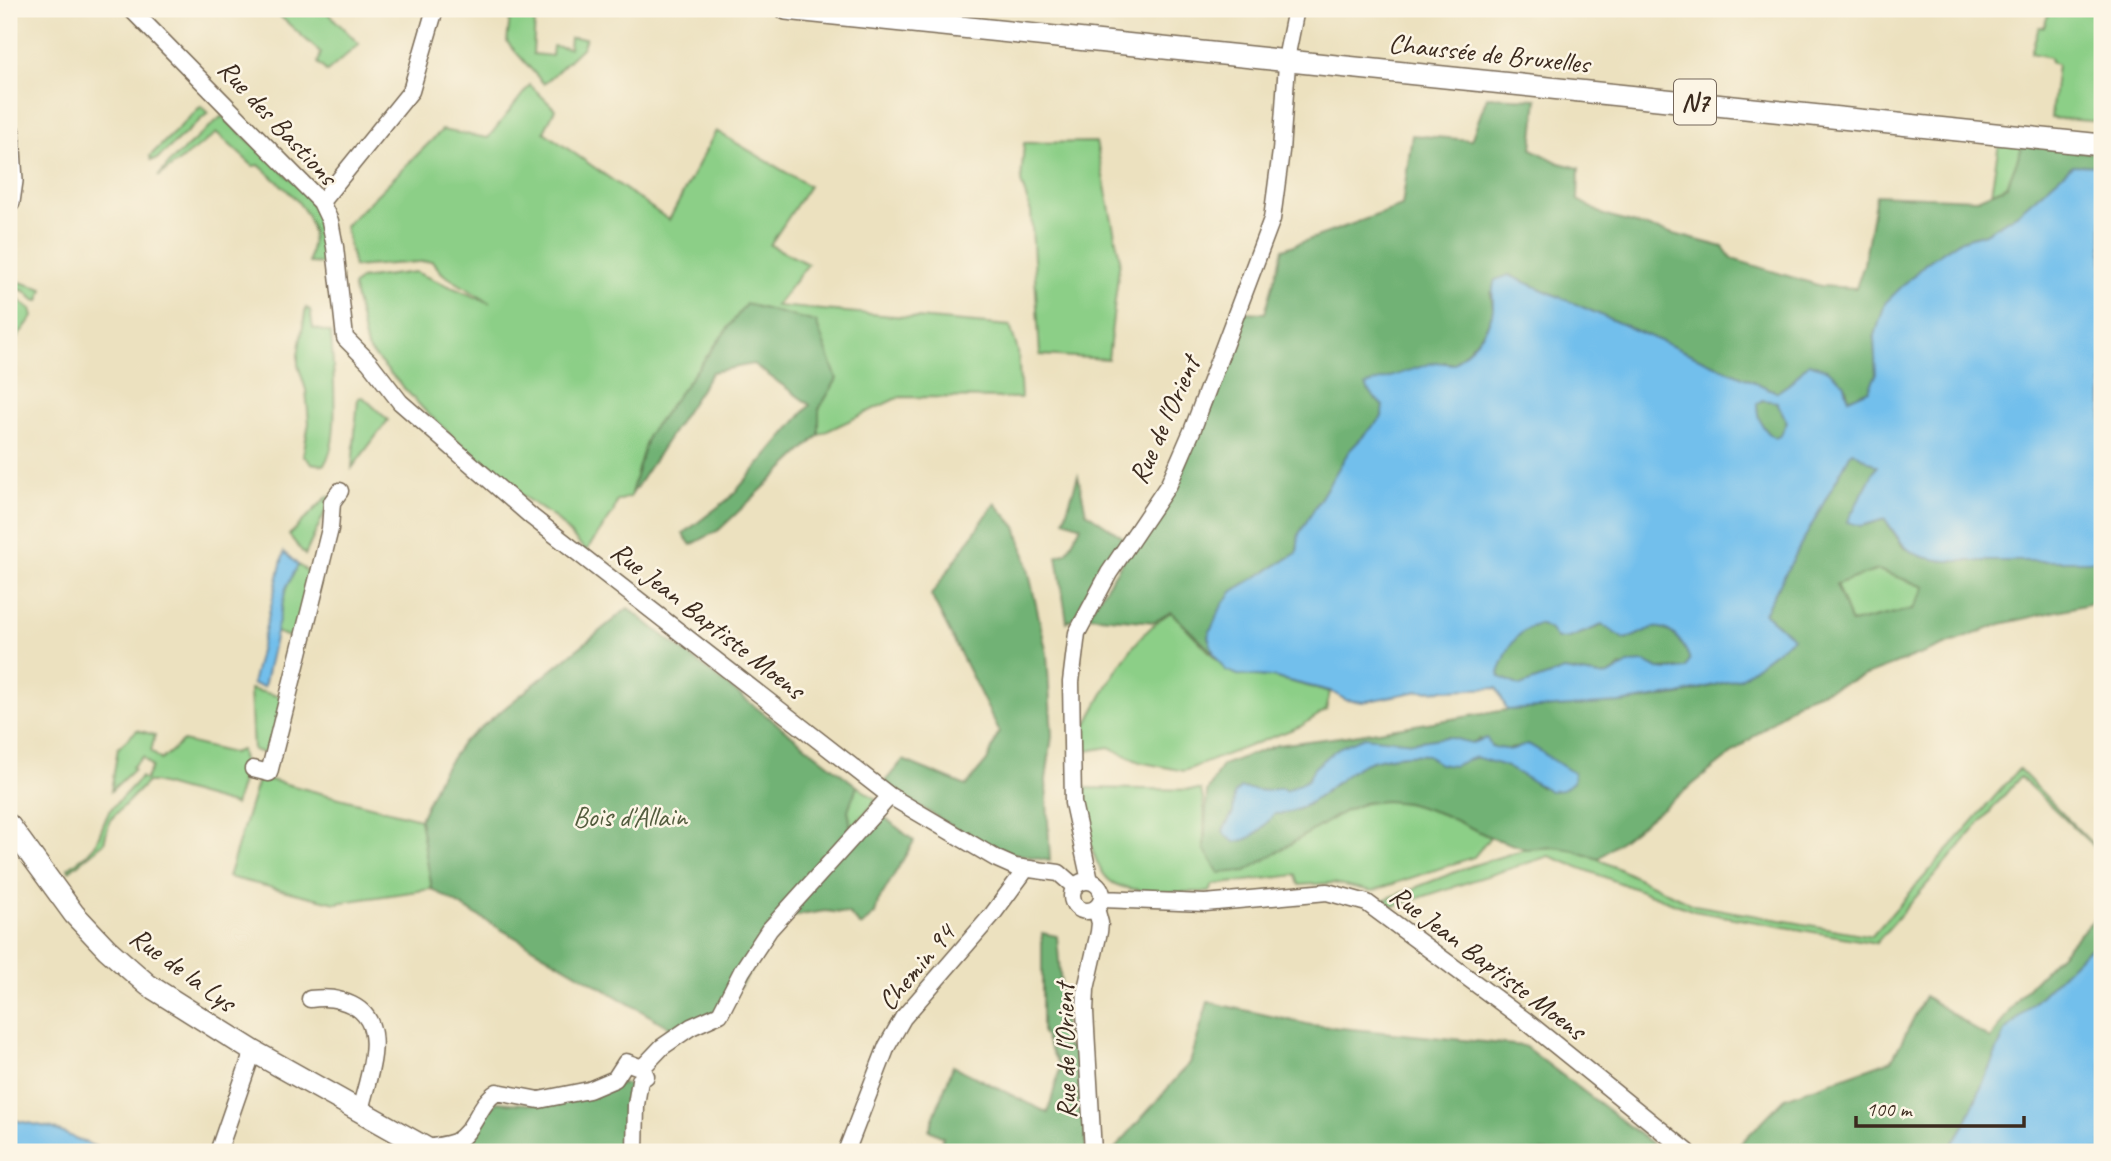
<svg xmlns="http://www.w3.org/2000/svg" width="2111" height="1161" font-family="Caveat,sans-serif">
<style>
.green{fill:#8ccf87;stroke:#647c52;stroke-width:2}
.forest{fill:#71b274;stroke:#566e49;stroke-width:2;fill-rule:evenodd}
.water{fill:#72bfec;stroke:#567485;stroke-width:2;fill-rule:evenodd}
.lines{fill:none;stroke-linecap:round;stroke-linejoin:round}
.minor-casing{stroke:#796a56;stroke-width:19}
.major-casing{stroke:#796a56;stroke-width:24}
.minor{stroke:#fff;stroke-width:16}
.major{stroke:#fff;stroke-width:21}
.labels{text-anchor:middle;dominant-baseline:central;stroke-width:5;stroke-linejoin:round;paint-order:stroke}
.shield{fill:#fcf5e5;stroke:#75675a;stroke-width:2}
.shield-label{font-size:26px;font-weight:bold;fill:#3b2a1e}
.street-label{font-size:28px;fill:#3b2a1e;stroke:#fcf5e5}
.park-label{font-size:28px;fill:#535c3e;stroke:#fcf5e5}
</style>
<rect width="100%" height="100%" fill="#fcf5e5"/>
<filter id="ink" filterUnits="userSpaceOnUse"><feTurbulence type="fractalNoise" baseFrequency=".0143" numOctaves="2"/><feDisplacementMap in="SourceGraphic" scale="14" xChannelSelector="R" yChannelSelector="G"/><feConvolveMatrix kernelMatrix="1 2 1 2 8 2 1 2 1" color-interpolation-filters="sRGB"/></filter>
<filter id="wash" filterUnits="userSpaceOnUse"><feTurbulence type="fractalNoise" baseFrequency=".00686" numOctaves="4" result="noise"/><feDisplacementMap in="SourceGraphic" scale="28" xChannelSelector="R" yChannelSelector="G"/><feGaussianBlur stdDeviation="1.57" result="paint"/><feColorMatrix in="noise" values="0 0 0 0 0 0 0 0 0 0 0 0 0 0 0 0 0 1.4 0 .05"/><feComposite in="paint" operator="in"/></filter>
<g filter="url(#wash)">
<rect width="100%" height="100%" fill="#ece1bf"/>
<path class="green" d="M272 9H324L359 44 327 72 318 63 321 53Z
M511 9H526L535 18 533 54 552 56 553 46 569 48 570 38H586L582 48 544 84 507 42Z
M2050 9H2102V122L2051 118 2057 64 2051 63 2050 57 2031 53 2039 27H2044Z
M530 85 555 109 544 132 669 220 716 131 809 186 770 245 808 264 776 306 1010 326 1018 351 1021 398 899 397 819 435V409L837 379 746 305 648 435 630 497 617 501 613 513 586 551 556 519 505 484 427 413 367 348 353 286 360 279 415 272 490 303 443 274 432 261 354 267 345 226 442 130 488 138Z
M201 106 208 113 157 159 151 160 150 156Z
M222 116 307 194 327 239 329 264 309 263C310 252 314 239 312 229 307 203 278 183 259 165L253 166 217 133 158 177 171 161Z
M1096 142 1120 259 1108 359 1040 355 1031 212 1021 182 1024 143Z
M1999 143 2023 145 2007 186 1991 193Z
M13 280 43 289 39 301 34 300 25 291 10 287Z
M9 298 18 300 31 309 33 316 9 349Z
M306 308 310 310 313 328 331 333C332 359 342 448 323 465L311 463 303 455 309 423 306 390 298 365V355Z
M363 397 388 420 352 468 358 398Z
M328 496 332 497 305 555 289 535Z
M298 565 312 574 297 640 276 632 286 588Z
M1878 570 1925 587 1913 609 1851 623 1836 584Z
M1171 612 1224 667 1238 675 1272 677 1330 692 1326 710 1301 726 1184 771 1139 762 1109 747 1087 751 1083 731C1105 689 1130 637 1171 612Z
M250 689 283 697 270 755 253 750Z
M137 730 155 735 151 751 161 760 183 741 232 753 241 750 245 771 235 805 154 782H147L110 820 104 843 69 871 68 868 87 854 96 843 109 811 141 777 145 780 152 767 143 757 132 767 134 769 111 791 118 748Z
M2019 769 2102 854 2020 777 1876 943 1694 911 1549 856 1394 906 1378 902 1471 866 1526 849 1555 847 1572 850 1598 859 1694 905 1872 936Z
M259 777 420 819 432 889 336 903 228 877Z
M857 786 877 800 844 837 851 827 848 810Z
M1081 788 1201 790C1207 812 1203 827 1204 849L1246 871C1278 851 1329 814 1363 804 1376 800 1392 800 1405 803 1435 808 1463 824 1490 837L1474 857 1372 891 1333 883 1299 885 1296 875 1213 885 1210 892C1187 892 1133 894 1113 883 1091 870 1083 813 1081 788Z"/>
<path class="forest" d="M1487 97 1537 99 1532 149 1559 163 1579 168 1578 200 1606 216 1723 247 1732 259 1821 286 1856 288 1864 264 1876 195 1977 199 2007 186 2023 145 2102 154V166L2073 165 2018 213 1985 233 1959 241 1926 263 1885 304 1874 339 1876 375 1869 390 1849 399 1845 384 1828 370 1809 364 1789 384 1777 392 1509 275 1491 293C1491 298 1493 305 1493 310 1489 331 1468 351 1453 364L1445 362 1369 392 1383 406 1382 417 1349 451 1299 534 1297 553 1233 591 1208 636 1214 654 1171 612 1154 622 1087 616 1181 473 1243 312 1265 313 1283 249 1402 206 1412 135 1471 140Z
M746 304 816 322 837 379 819 409V435L719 530 691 545 683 534 731 497 810 405 753 364 712 372 630 497 648 435Z
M1762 400 1777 401 1787 422 1781 435 1775 438C1763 430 1757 418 1757 404Z
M1852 450 1877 465 1861 526 1885 519 1904 548 1948 561H2102V601L2001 624 1800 700 1598 859 1572 850 1555 847 1526 849 1490 837 1442 814 1407 803 1386 801 1364 803 1345 811 1246 871 1219 873 1204 849 1207 792 1222 765 1277 745 1347 736 1507 710 1619 703 1679 695 1741 678 1793 638 1764 613ZM1878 570 1925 587 1913 609 1851 623 1836 584ZM1447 737 1472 743 1479 739C1495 751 1510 751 1528 745L1548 759 1540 787C1528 776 1490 756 1474 758 1450 761 1452 774 1428 755 1409 753 1375 757 1358 767 1332 782 1308 816 1274 813L1259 832 1223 830 1233 813 1240 788 1266 791 1282 788 1285 792 1308 780 1314 768 1396 741 1414 742Z
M1078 476 1086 512 1127 540 1077 617 1067 622 1057 556 1067 552 1081 526 1064 520Z
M995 503 1016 527 1025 555 1047 654 1052 736 1046 780 1050 861 988 848 883 784 903 760 966 786 987 761 999 731 931 595Z
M628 608 857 786 848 810 851 827 833 855 878 812 914 841 878 902 875 914 861 926 849 914 825 911 789 917 720 1014 681 1034 432 889 420 819 440 775 463 742Z
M1539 624 1569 638 1603 625 1625 639C1637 637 1640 632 1650 629 1670 622 1685 645 1690 660L1686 668 1658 669 1644 662 1621 667 1609 675 1600 676 1564 670 1520 686 1500 677 1499 673C1507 649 1513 631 1539 624Z
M2102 911V939L2083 954 2006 1030 1965 1124 1948 1152H1732L1785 1098 1892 1060 1925 996 1990 1039 2019 997Z
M1042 933 1057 936 1066 1047 1082 1048 1086 1152H937L943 1137 929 1130 953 1066 1048 1113 1060 1068 1042 1031Z
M1208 1002 1311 1025 1524 1046 1663 1152H1112L1190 1063Z
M621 1083 632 1085 628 1152H471L476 1123 497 1102C549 1107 574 1105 621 1083Z"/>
<path class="water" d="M2073 165 2102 166V561H1948C1908 557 1907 551 1885 519L1861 526 1847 522 1877 466 1852 451 1764 613 1793 638 1741 678 1679 694 1619 703 1507 710 1497 688 1419 691 1363 702 1346 700 1330 691 1272 677 1238 675 1225 670 1214 654 1208 636 1222 605 1233 591 1297 553 1299 534 1349 451 1382 417 1383 406 1369 392 1366 385 1435 362 1453 364C1469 351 1491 330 1493 308 1493 297 1491 291 1495 280L1509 275 1777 392 1789 384 1809 363 1828 370 1845 384V390L1849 399 1869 390 1876 375 1874 339 1885 303 1926 263 1959 241 1985 233 2018 213ZM1762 400 1777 402 1787 422 1781 435 1775 438C1763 430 1757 418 1757 404ZM1539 624 1549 629 1557 639 1569 638 1602 625 1624 639C1637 637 1640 632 1650 629 1670 622 1685 645 1690 660L1686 668 1668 670 1658 669 1645 662 1630 663 1609 675 1600 676 1564 670 1520 686 1500 677 1499 673C1507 650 1514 631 1539 624Z
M284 552 298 565 286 588 264 687 252 684Z
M1364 737 1414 742 1447 737 1472 743 1487 738 1491 747 1513 750 1528 744C1544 752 1557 764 1574 773L1573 782 1563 790 1550 791 1505 766 1475 757 1453 766 1439 764 1428 755C1409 753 1375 757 1358 767 1332 782 1308 815 1274 814 1263 828 1254 840 1235 842L1225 835 1223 830 1233 813 1234 795 1240 788 1266 791 1282 788 1285 791 1308 780 1314 768 1338 748Z
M2102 939V1152H1948L1965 1124 2006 1030 2083 954Z
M9 1119 52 1128 107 1152H9Z"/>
</g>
<g filter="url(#ink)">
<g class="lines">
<defs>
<path id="minor" d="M131 9 321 202 330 221 335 247 345 338 369 362 400 402 532 517 890 796 997 859 1015 867 1059 873 1075 887
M321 202 411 91 435 9
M253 769 269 773 330 529 332 502 340 491
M1072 896a15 15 0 1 1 30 0a15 15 0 1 1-30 0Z
M1090 881 1073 803 1071 682 1077 633 1109 573 1169 484 1192 431 1272 219 1281 151 1288 49 1296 9
M1102 899 1205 903 1327 892 1367 903 1526 1021 1688 1152
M310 999C327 997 337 998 352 1005 391 1024 367 1078 360 1111
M428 1148C436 1146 447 1145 455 1142 475 1131 478 1104 497 1092L539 1100 589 1090 615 1079 626 1062 642 1068 662 1047 691 1027 720 1014 742 971 769 930 890 796
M218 1152 253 1051
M635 1152 636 1105 640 1080 646 1076 642 1068
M846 1152 887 1046 903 1018 992 915 1026 869
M1093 1152 1085 1012 1086 989 1099 932 1100 923 1096 908"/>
<path id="major" d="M786 9 2102 145
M9 132 12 181 9 202
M9 825 74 914 107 949 148 985 253 1051 433 1152"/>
</defs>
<use href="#minor" class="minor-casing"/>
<use href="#major" class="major-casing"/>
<use href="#minor" class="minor"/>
<use href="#major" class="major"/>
</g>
</g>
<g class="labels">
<rect class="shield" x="1674" y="79.5" width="42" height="45" rx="5"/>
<g class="shield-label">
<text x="1695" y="102">N7</text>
</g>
<g class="street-label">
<text transform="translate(1489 53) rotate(6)">Chaussée de Bruxelles</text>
<text transform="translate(278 122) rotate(47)">Rue des Bastions</text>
<text transform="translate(1164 420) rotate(-66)">Rue de l'Orient</text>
<text transform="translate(708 620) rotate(38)">Rue Jean Baptiste Moens</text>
<text transform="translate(1488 962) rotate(37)">Rue Jean Baptiste Moens</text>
<text transform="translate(916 967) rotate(-50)">Chemin 94</text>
<text transform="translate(183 969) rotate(36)">Rue de la Lys</text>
<text transform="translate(1065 1051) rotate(-91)">Rue de l'Orient</text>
</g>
<g class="park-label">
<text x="630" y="816">Bois d'Allain</text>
</g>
</g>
<rect width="2111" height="1161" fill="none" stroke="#fcf5e5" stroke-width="35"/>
<path d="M1856 1116v10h168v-10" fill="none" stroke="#3b2a1e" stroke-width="3.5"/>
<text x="1866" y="1116" font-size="21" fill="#3b2a1e" stroke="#fcf5e5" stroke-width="5" paint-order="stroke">100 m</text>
</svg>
